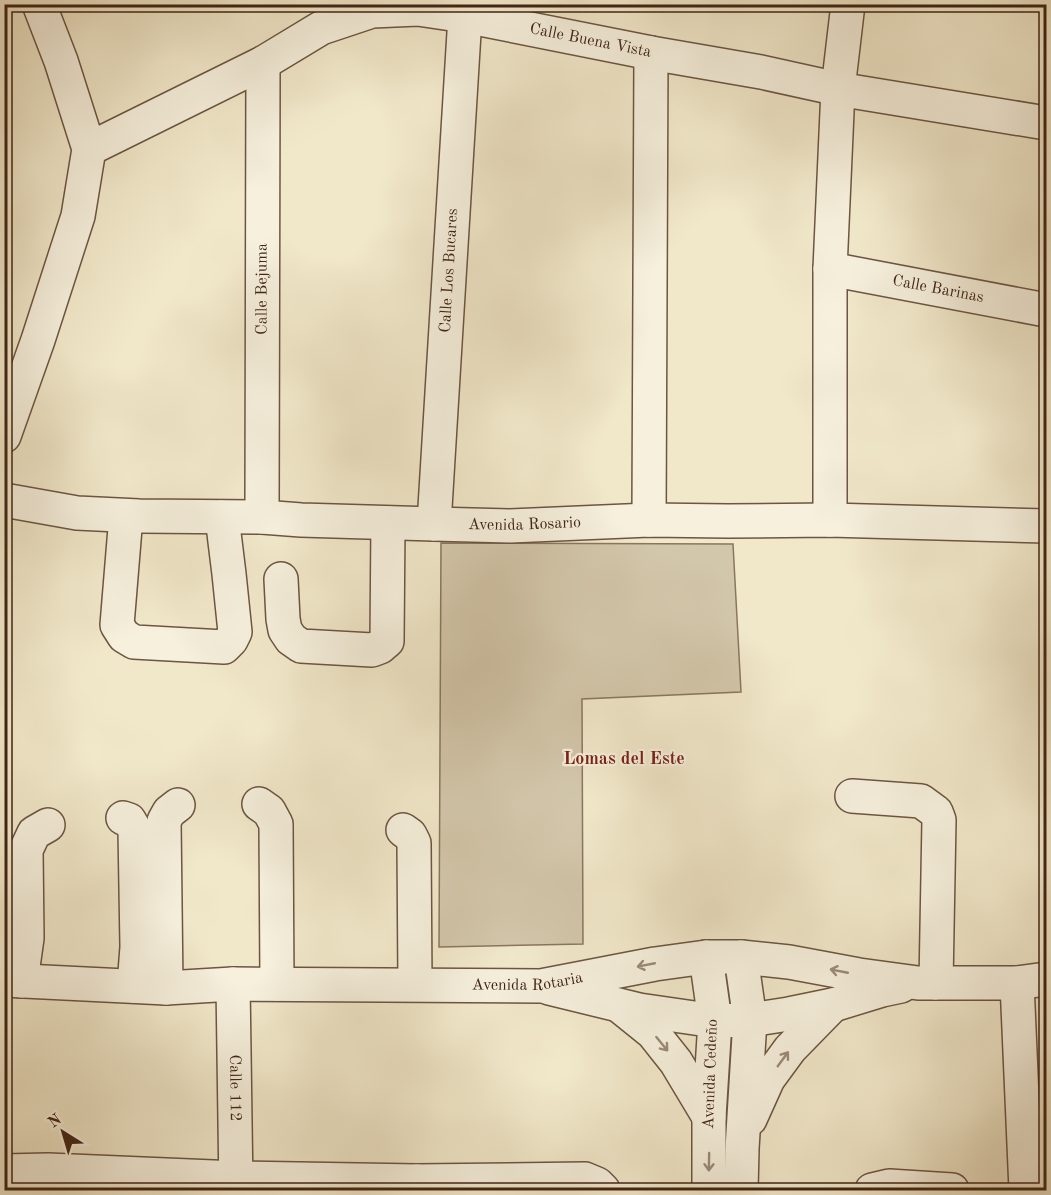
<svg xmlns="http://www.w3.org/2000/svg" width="1051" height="1195" font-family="'Old Standard TT',serif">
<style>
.green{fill:#d3c7ab;stroke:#8a7660;stroke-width:1.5}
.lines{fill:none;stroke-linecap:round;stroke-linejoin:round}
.minor-casing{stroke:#6c5542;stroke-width:36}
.minor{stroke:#f6f0dd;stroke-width:33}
.oneway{stroke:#9b8a79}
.labels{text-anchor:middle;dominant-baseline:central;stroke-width:4.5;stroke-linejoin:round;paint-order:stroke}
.street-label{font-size:16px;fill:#402415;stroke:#f6f0dd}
.neighbourhood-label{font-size:18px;font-weight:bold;fill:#7a1f14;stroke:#f6f0dd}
</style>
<rect width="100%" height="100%" fill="#f1e8ca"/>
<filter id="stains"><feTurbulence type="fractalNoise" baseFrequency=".00333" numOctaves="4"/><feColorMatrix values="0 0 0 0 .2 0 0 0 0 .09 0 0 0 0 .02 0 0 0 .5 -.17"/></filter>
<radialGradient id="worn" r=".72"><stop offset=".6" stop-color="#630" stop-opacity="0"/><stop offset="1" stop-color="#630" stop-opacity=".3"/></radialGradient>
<path class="green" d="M441 543 733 544 741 692 582 699 583 944 439 947Z"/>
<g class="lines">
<defs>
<g id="minor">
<path id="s1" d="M89 149 263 63 321 28 372 11 418 9 465 16 651 53 761 72 838 89 1046 123"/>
<path id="s2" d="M830 269 1046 310"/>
<path d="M4 436 38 340 78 216 89 149 61 61 39 4"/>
<path id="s3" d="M4 500 77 513 139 516 262 517 301 520 434 524 510 526 649 520 728 521 830 520 1046 526"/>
<path d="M126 516 117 625 124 636 134 642 224 647 231 640 235 632 229 574 222 517"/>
<path id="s4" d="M262 517 263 63"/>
<path d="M649 520 651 53"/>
<path d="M830 520V269L838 89 848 4"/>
<path id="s5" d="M434 524 465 16"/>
<path d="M281 579 283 619 285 630 291 639 301 646 372 650 380 647 387 641 388 523"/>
<path d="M852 796 921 801 936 812 939 820 936 983"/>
<path d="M259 804 269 811 276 824 277 984"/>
<path d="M123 818 129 820 135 830 137 947 134 986"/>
<path d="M403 830 410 835 414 843 415 984"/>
<path d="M706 957 715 1021 709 1117V1190"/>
<path d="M741 957 750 1020 742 1149 741 1190"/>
<path id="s6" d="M4 980 166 988 233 984 541 986 655 964 706 957H741L789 962 859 975 918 983H1017L1046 979"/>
<path d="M21 981 27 938 26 850 34 833 48 825"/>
<path d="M1017 983 1026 1190"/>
<path id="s7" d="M233 984 236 1190"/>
<path d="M166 988 164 821 169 812 178 805"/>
<path d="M549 988 639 1010 715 1021 750 1020 789 1014 833 1005 882 990 901 986"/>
<path d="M622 1008 653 1033 676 1062 709 1117"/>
<path d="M750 1119 768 1079 790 1049 833 1005"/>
<path d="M4 1171 48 1170 237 1178 417 1181V1190"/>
<path d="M417 1181 585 1179 597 1184 603 1190"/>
<path d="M872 1190 889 1186 952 1190"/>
</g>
</defs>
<use href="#minor" class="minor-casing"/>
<use href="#minor" class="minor"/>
</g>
<defs><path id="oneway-shaft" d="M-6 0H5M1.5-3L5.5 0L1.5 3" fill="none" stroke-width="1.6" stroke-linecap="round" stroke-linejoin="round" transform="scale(1.5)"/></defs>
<g class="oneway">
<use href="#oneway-shaft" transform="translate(646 965) rotate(169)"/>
<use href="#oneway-shaft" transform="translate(839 971) rotate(-169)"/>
<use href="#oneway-shaft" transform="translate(662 1044) rotate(51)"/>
<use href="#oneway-shaft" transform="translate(783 1059) rotate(-54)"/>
<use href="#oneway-shaft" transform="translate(709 1162) rotate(91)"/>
</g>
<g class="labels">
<g class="street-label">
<text stroke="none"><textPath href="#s1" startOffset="537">Calle Buena Vista</textPath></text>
<text stroke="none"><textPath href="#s5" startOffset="254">Calle Los Bucares</textPath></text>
<text stroke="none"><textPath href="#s2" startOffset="110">Calle Barinas</textPath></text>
<text stroke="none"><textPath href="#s4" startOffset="228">Calle Bejuma</textPath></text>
<text stroke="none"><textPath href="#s3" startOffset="522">Avenida Rosario</textPath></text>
<text stroke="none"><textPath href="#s6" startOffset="524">Avenida Rotaria</textPath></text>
<text transform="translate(711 1074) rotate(-88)">Avenida Cedeño</text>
<text stroke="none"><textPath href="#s7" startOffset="104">Calle 112</textPath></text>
</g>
<g class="neighbourhood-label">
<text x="624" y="759">Lomas del Este</text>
</g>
</g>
<rect width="1051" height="1195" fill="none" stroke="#f1e8ca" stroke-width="24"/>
<rect x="6" y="6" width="1039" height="1183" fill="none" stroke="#402415" stroke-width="3"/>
<rect x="12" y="12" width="1027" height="1171" fill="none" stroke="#402415" stroke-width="1.5"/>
<g transform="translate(63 1132) rotate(323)" stroke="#f6f0dd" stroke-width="4.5" paint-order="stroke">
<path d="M0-4.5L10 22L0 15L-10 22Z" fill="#402415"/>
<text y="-9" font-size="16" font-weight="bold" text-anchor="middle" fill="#402415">N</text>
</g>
<rect width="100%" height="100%" filter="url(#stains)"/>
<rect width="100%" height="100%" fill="url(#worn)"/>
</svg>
